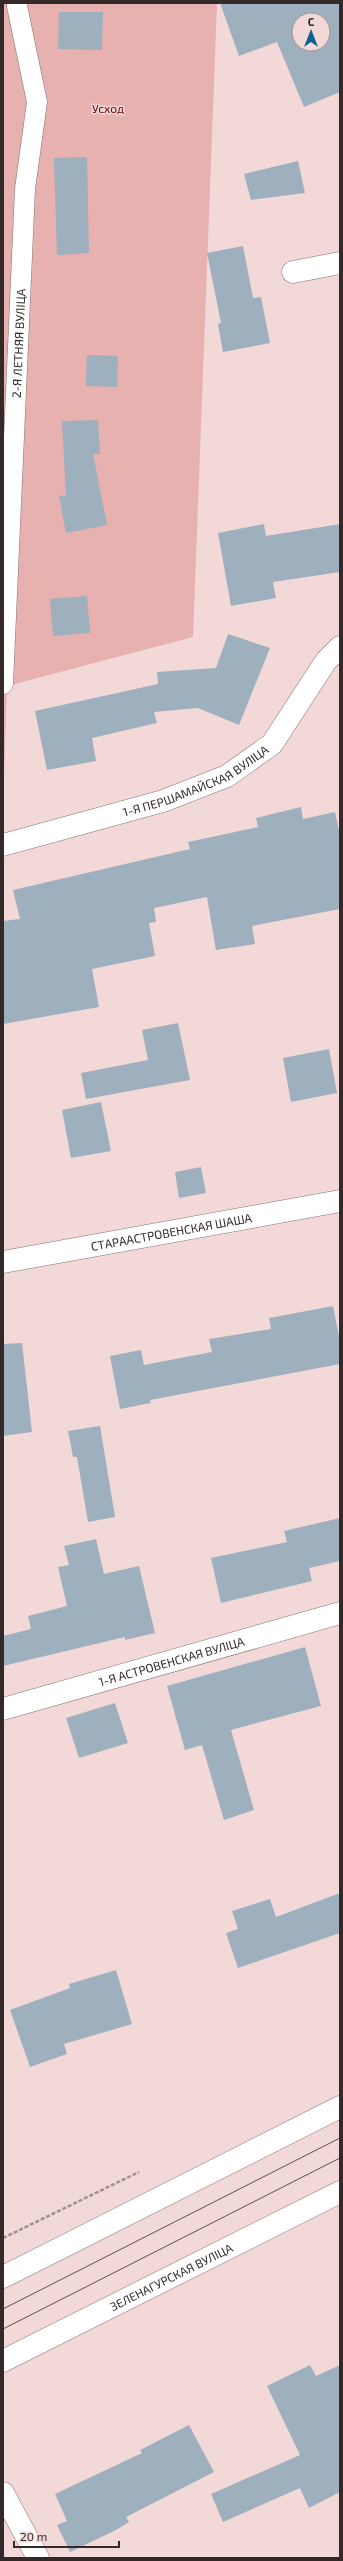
<svg xmlns="http://www.w3.org/2000/svg" width="343" height="2561" font-family="'Exo 2',sans-serif">
<style>
.green{fill:#e6b1af}
.building{fill:#9eb0be;fill-rule:evenodd}
.lines{fill:none;stroke-linecap:round;stroke-linejoin:round}
.service-casing{stroke:#887271;stroke-width:21}
.minor-casing{stroke:#887271;stroke-width:23}
.primary-casing{stroke:#887271;stroke-width:23}
.path{stroke:#a28f8e;stroke-width:2.5;stroke-dasharray:4 2;stroke-linecap:butt}
.service{stroke:#fff;stroke-width:20}
.minor{stroke:#fff;stroke-width:22}
.primary{stroke:#fff;stroke-width:22}
.tram{stroke:#5c4f4e;stroke-width:1}
.labels{text-anchor:middle;dominant-baseline:central;stroke-width:3;stroke-linejoin:round;paint-order:stroke}
.park-label{font-size:12px;fill:#670013;stroke:#f2d9d7}
.street-label{font-size:12px;fill:#332929;stroke:#f2d9d7}
</style>
<rect width="100%" height="100%" fill="#f2d9d7"/>
<path class="green" d="M3 3H217L193 637 7 686 3 805Z"/>
<path class="building" d="M220 3H340V92L304 107 277 42 239 56ZM299 20H323V44H299Z
M59 12H103L102 50 58 49Z
M87 157 89 253 57 255 54 158Z
M298 161 305 193 251 200 244 174Z
M243 246 253 298 261 297 270 343 223 352 218 324 221 323 207 253Z
M87 355 118 356 117 387 86 386Z
M98 420 100 454H93L107 525 66 533 59 496 66 495 62 421Z
M264 524 266 536 340 524V572L273 582 276 598 231 606 218 533Z
M87 596 90 633 53 636 50 599Z
M228 634 270 648 239 725 198 708 154 712 157 723 92 738 96 761 47 770 35 711 158 684 157 672 216 668Z
M301 807 303 819 335 812 340 835V909L252 926 255 944 216 950 207 897 154 908 156 922 149 923 155 956 92 969 99 1007 3 1024V921L20 919 13 890 190 849 188 842 258 827 256 818Z
M178 1023 190 1080 86 1099 81 1073 148 1060 142 1030Z
M329 1049 337 1093 291 1102 283 1058Z
M101 1102 111 1151 71 1158 62 1110Z
M201 1167 206 1193 179 1198 175 1172Z
M333 1306 340 1341V1364L150 1400 151 1403 120 1409 110 1356 141 1350 144 1365 212 1352 209 1339 271 1329 269 1318Z
M22 1343 32 1432 3 1436V1344Z
M100 1426 115 1517 88 1522 77 1457H73L68 1431Z
M340 1518V1561L309 1568 312 1581 221 1603 211 1558 287 1542 284 1531Z
M96 1539 104 1574 139 1566 155 1633 125 1640V1637L3 1666V1636L31 1629 28 1616 67 1606 58 1567 69 1565 64 1546Z
M305 1647 321 1706 231 1730 254 1810 224 1820 202 1745 185 1750 167 1686Z
M115 1703 128 1743 79 1758 66 1718Z
M340 1893V1933L238 1968 226 1933 238 1929 232 1911 270 1899 276 1917Z
M116 1970 132 2024 64 2044 67 2054 30 2067 10 2010 70 1988 69 1984Z
M310 2365 316 2376 340 2365V2492L309 2508 300 2488 223 2522 211 2494 300 2455 267 2386Z
M189 2425 214 2472 126 2517 129 2522 116 2530 70 2552 57 2525 67 2521 55 2494 142 2453 140 2450Z"/>
<g class="lines">
<defs>
<g id="service">
<path id="s1" d="M3 684 25 189 37 102 17 6"/>
</g>
<g id="minor">
<path d="M293 272 340 263"/>
<path id="s2" d="M3 845 163 801 227 776 272 744 326 661 340 647"/>
<path id="s3" d="M3 1262 340 1201"/>
<path id="s4" d="M3 1709 340 1613"/>
<path d="M3 2493 38 2558"/>
</g>
<g id="primary">
<path d="M3 2277 340 2107"/>
<path id="s5" d="M3 2361 340 2192"/>
</g>
</defs>
<use href="#service" class="service-casing"/>
<use href="#minor" class="minor-casing"/>
<use href="#primary" class="primary-casing"/>
<path class="path" d="M3 2238 139 2172"/>
<use href="#service" class="service"/>
<use href="#minor" class="minor"/>
<use href="#primary" class="primary"/>
<path class="tram" d="M3 2309 340 2138
M3 2329 340 2158"/>
</g>
<g class="labels">
<g class="park-label">
<text x="108" y="108">Усход</text>
</g>
<g class="street-label">
<text stroke="none"><textPath href="#s1" startOffset="341">2-Я ЛЕТНЯЯ ВУЛІЦА</textPath></text>
<text stroke="none"><textPath href="#s2" startOffset="204">1-Я ПЕРШАМАЙСКАЯ ВУЛІЦА</textPath></text>
<text stroke="none"><textPath href="#s3" startOffset="171">СТАРААСТРОВЕНСКАЯ ШАША</textPath></text>
<text stroke="none"><textPath href="#s4" startOffset="175">1-Я АСТРОВЕНСКАЯ ВУЛІЦА</textPath></text>
<text stroke="none"><textPath href="#s5" startOffset="188">ЗЕЛЕНАГУРСКАЯ ВУЛІЦА</textPath></text>
</g>
</g>
<rect width="343" height="2561" fill="none" stroke="#332929" stroke-width="8"/>
<g transform="translate(311 32)"><circle r="19" fill="#f2d9d7" stroke="#a69391"/>
<path d="M0-3L7 15L0 10L-7 15Z" fill="#076191"/>
<text y="-6" font-size="11" font-weight="bold" text-anchor="middle" fill="#332929">С</text>
</g>
<path d="M14 2541v6h105v-6" fill="none" stroke="#332929" stroke-width="2"/>
<text x="20" y="2541" font-size="12" fill="#332929" stroke="#f2d9d7" stroke-width="3" paint-order="stroke">20 m</text>
</svg>
